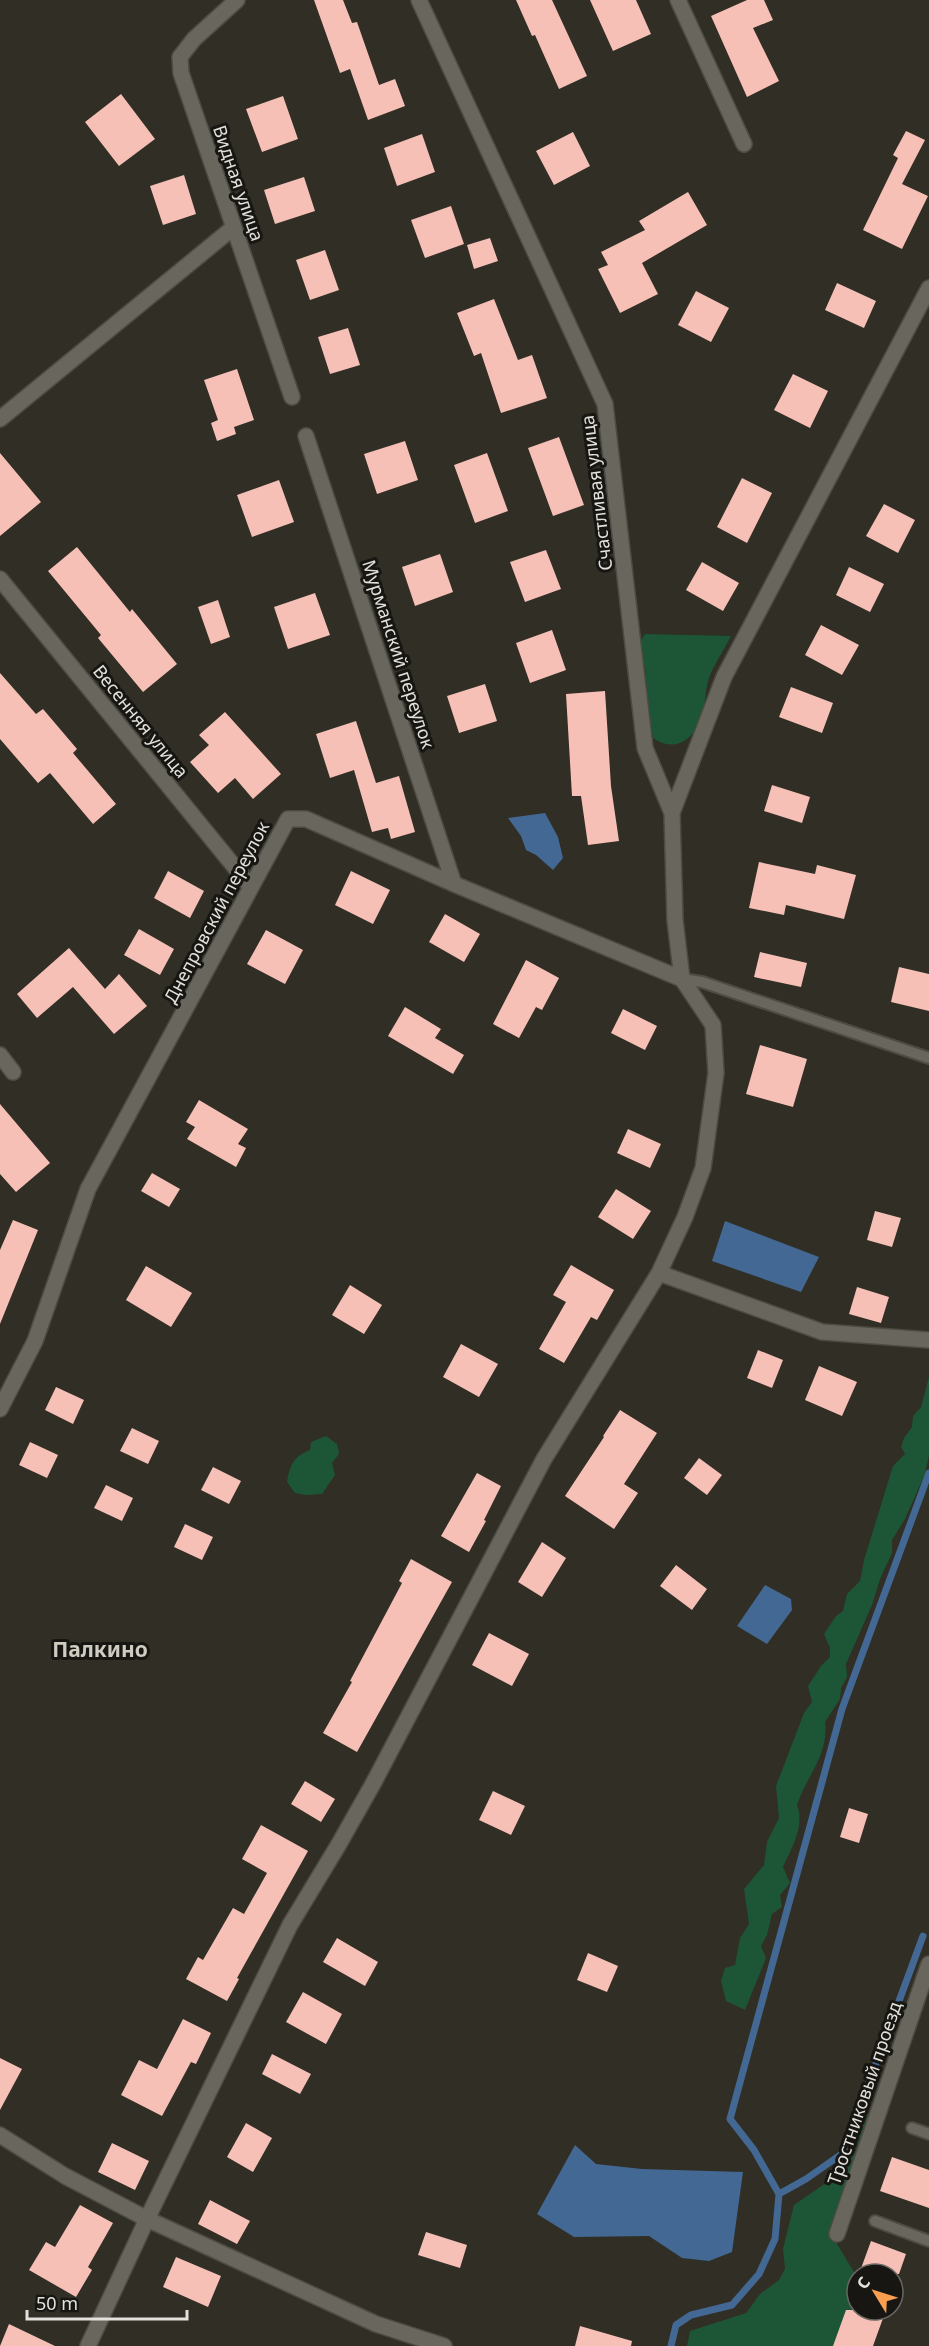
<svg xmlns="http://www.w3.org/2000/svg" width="929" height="2346" font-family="'Noto Sans',sans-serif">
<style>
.green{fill:#1d5537}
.water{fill:#426893}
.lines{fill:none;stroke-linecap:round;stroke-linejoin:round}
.stream{stroke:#426893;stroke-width:7}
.building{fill:#f6c0b6}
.lane-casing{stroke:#4d4b43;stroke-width:14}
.street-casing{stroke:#4d4b43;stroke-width:18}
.lane{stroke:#69675d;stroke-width:10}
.street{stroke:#69675d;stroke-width:15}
.labels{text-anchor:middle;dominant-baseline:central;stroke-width:6;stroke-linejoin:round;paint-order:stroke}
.street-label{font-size:18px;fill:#e2e1db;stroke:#171612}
.quarter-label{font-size:21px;font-weight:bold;fill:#ceccc1;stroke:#171612}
</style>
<rect width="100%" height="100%" fill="#302e25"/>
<path class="green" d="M645 634 731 636C724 650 714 664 709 678 704 692 706 711 699 724 688 744 672 751 653 738L649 712 645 668 638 644Z
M929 1377V1455L925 1474 905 1519 892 1540V1553L880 1579 872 1605 846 1664 847 1677 841 1688 840 1699 825 1722C829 1755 807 1775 797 1805 805 1826 792 1847 783 1867L790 1883 780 1895 782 1907 772 1914 767 1935 761 1946 766 1958 745 2010 726 2001 721 1981 725 1968 735 1965 740 1938 749 1924 744 1889 764 1865 767 1842 779 1818 776 1786 804 1713 812 1702 808 1686 821 1666 830 1657V1648L824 1634 836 1616 843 1611 847 1594 860 1581 864 1560 893 1466 905 1454 901 1447 904 1438 912 1427 913 1416 921 1407Z
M326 1436 337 1444 339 1454 332 1463 335 1475 322 1494 306 1495 295 1493 287 1482C290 1465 293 1457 310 1450L311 1442Z
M902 2040 831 2234 857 2277V2310L865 2346H687L690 2331 746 2313 760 2294 779 2280 785 2269 783 2249 794 2205 823 2185 845 2165 855 2153 863 2125Z"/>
<path class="water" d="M545 813 558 837 563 858 553 870 536 855 526 850 521 836 508 818Z
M725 1221 819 1257 801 1292 712 1261Z
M765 1585 791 1599 792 1610 767 1644 737 1626Z
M575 2145 596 2164 642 2169 743 2172 732 2252 709 2261 682 2258 649 2236 574 2237 537 2214Z"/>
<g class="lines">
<path class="stream" d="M779 2194 806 2179 843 2153 923 1936
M671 2346 676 2325 691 2315 732 2305 759 2274 775 2239 779 2194 754 2150 730 2119 842 1709 929 1473"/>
</g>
<path class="building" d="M314 0H343L352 23 357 22 379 85 395 79 405 106 368 120 350 69 340 73Z
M516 0H552L587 76 559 89 535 35 532 36Z
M590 0H636L651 34 613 51Z
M747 0H764L773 20 753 28 779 81 747 97 711 16Z
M121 94 155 139 119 166 85 122Z
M283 96 298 139 262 152 246 109Z
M906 131 925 140 902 184 928 196 902 249 863 230 898 158 893 155Z
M573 132 590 166 554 185 536 151Z
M422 134 435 172 397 186 384 148Z
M184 175 196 214 163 225 150 186Z
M304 177 315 211 275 224 264 190Z
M688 192 707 225 642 263 658 294 620 313 598 269 608 265 601 252 645 230 639 221Z
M451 206 464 244 425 258 411 220Z
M490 238 498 261 474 269 467 245Z
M325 250 339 290 310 300 296 260Z
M837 283 876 301 864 328 825 310Z
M696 291 729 308 711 342 678 325Z
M494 299 518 360 532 355 547 398 501 413 481 353 474 356 457 313Z
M348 328 360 365 330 374 318 337Z
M237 369 254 420 234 427 236 434 217 441 211 423 218 420 204 380Z
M793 374 828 391 810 428 774 410Z
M559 437 584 505 553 516 528 448Z
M405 441 418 480 377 494 364 454Z
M0 453 41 502 0 536Z
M487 453 508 511 475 523 454 465Z
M742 478 772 493 747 543 717 527Z
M279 480 294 522 252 537 237 495Z
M884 504 915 520 898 553 866 536Z
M77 547 130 612 132 609 177 664 143 692 98 638 101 635 48 571Z
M546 550 561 589 525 602 510 562Z
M440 554 453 592 415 606 402 567Z
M702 562 739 583 723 611 686 590Z
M849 567 884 584 870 612 836 595Z
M315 593 330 635 288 649 274 607Z
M218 600 230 637 211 644 198 607Z
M821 625 859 645 842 675 805 655Z
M552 630 566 670 530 683 516 643Z
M0 673 36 714 43 709 77 749 73 753 116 804 93 824 50 773 38 783 0 739Z
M485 684 497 721 459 733 447 696Z
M791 687 833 703 822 733 779 717Z
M605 691 611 786 619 841 588 845 581 796H572L566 694Z
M225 712 281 774 253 799 235 778 218 793 190 762 209 745 199 735Z
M356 721 376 783 399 776 415 832 391 839 388 828 372 832 354 770 330 778 316 734Z
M772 785 810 797 802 823 764 811Z
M759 862 815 874 817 865 856 875 844 919 786 905 784 915 749 908Z
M168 871 204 891 190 918 154 898Z
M351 871 390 890 373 924 335 905Z
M445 914 480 934 464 962 429 942Z
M139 929 174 949 160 975 124 955Z
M266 930 303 950 285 984 247 964Z
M69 948 105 989 119 974 147 1006 114 1034 73 987 37 1018 17 994Z
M760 952 807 963 801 987 754 977Z
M526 960 559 978 542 1010 536 1007 519 1038 493 1024Z
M899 967 929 974V1011L891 1002Z
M405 1007 441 1029 435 1038 464 1055 453 1074 388 1036Z
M623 1009 657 1026 645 1050 611 1033Z
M760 1045 807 1059 793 1107 746 1094Z
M199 1100 248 1129 238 1144 246 1148 236 1167 187 1139 195 1127 186 1122Z
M0 1104 50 1163 16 1192 0 1174Z
M628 1129 661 1144 650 1168 617 1153Z
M152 1173 180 1189 169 1207 141 1191Z
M616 1189 651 1211 633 1239 598 1217Z
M875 1211 901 1218 892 1247 867 1240Z
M13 1220 38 1230 0 1324V1250Z
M571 1265 614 1290 597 1320 591 1317 564 1363 539 1349 566 1302 553 1295Z
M146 1266 192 1293 171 1327 126 1300Z
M350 1285 382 1305 364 1334 332 1315Z
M857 1287 889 1297 881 1323 849 1314Z
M461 1344 498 1364 479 1397 443 1377Z
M758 1350 783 1360 772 1388 747 1378Z
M819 1366 857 1382 842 1416 805 1400Z
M56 1387 84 1400 73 1424 45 1410Z
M620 1410 657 1433 624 1484 638 1493 614 1529 565 1496 604 1437 603 1436Z
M132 1428 159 1441 148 1464 120 1451Z
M30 1442 58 1455 47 1478 19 1465Z
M699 1458 722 1475 707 1495 684 1478Z
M213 1467 241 1481 229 1504 201 1490Z
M477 1473 501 1486 484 1520 486 1521 469 1552 441 1536Z
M106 1485 133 1498 122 1521 94 1508Z
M185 1524 213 1537 202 1560 174 1547Z
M542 1542 566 1558 542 1597 518 1582Z
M411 1559 452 1582 357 1752 323 1733 352 1682 350 1681 402 1583 399 1581Z
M676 1565 707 1589 692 1610 660 1586Z
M489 1633 529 1654 512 1686 472 1665Z
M305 1781 335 1799 321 1822 291 1804Z
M493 1791 525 1806 511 1835 479 1820Z
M849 1808 868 1814 859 1843 840 1837Z
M261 1825 308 1851 237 1978 239 1979 227 2001 186 1979 198 1957 203 1960 233 1908 244 1914 267 1873 242 1859Z
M337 1938 378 1962 365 1986 323 1962Z
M588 1953 618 1966 607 1992 577 1980Z
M303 1992 342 2014 326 2044 286 2022Z
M183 2019 211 2033 196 2064 191 2062 162 2116 121 2095 139 2060 157 2069Z
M272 2054 311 2074 300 2094 262 2074Z
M0 2058 22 2069 0 2110Z
M246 2123 272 2138 253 2172 227 2157Z
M112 2143 149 2161 135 2190 98 2172Z
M892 2157 929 2170V2208L880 2191Z
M210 2200 250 2221 237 2244 198 2224Z
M80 2205 113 2223 88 2267 92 2270 76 2297 29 2270 46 2242 55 2247Z
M426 2232 467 2245 460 2268 418 2255Z
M871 2241 906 2254 899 2274H859Z
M176 2257 221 2276 208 2307 163 2287Z
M846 2310H886L873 2346H833Z
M9 2324 55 2346H0Z
M580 2326 632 2341 631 2346H575Z"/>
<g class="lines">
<defs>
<path id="lane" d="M682 979 702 982 929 1058
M912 2128 929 2134
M875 2221 929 2241"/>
<path id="street" d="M237 0 194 39 180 57 181 73 292 397
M678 0 744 144
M0 419 234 227
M306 436 454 884
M0 579 251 887
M672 813 724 677 929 288
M0 1055 13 1072
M659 1273 822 1332 929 1340
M0 1409 35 1341 88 1189 288 819H306L454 884 682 979
M0 2135 65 2176 147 2219 376 2324 444 2346
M837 2234 929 1964
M88 2346 147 2219 290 1925 339 1844 374 1782 544 1459 659 1273 685 1217 703 1168 716 1073 713 1025 682 979 675 920 672 813 645 748 605 404 419 0"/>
</defs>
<use href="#lane" class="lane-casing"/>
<use href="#street" class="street-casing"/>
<use href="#lane" class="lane"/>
<use href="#street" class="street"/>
</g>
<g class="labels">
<g class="street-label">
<text transform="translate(239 183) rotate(71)">Видная улица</text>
<text transform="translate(596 493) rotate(-97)">Счастливая улица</text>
<text transform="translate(399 654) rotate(72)">Мурманский переулок</text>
<text transform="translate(141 721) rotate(51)">Весенняя улица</text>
<text transform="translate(216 912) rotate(-62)">Днепровский переулок</text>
<text transform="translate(864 2093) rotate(-71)">Тростниковый проезд</text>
</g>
<g class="quarter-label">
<text x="100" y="1649">Палкино</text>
</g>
</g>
<g transform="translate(875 2292) rotate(308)"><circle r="28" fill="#171612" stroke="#686762" stroke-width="1.5"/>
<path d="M0-4.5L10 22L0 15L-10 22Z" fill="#fa9f4f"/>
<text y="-9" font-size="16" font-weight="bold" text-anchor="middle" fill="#e2e1db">С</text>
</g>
<path d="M27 2310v9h160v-9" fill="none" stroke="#e2e1db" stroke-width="3"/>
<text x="36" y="2310" font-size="18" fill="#e2e1db" stroke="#171612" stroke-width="4.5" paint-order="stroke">50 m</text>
</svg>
